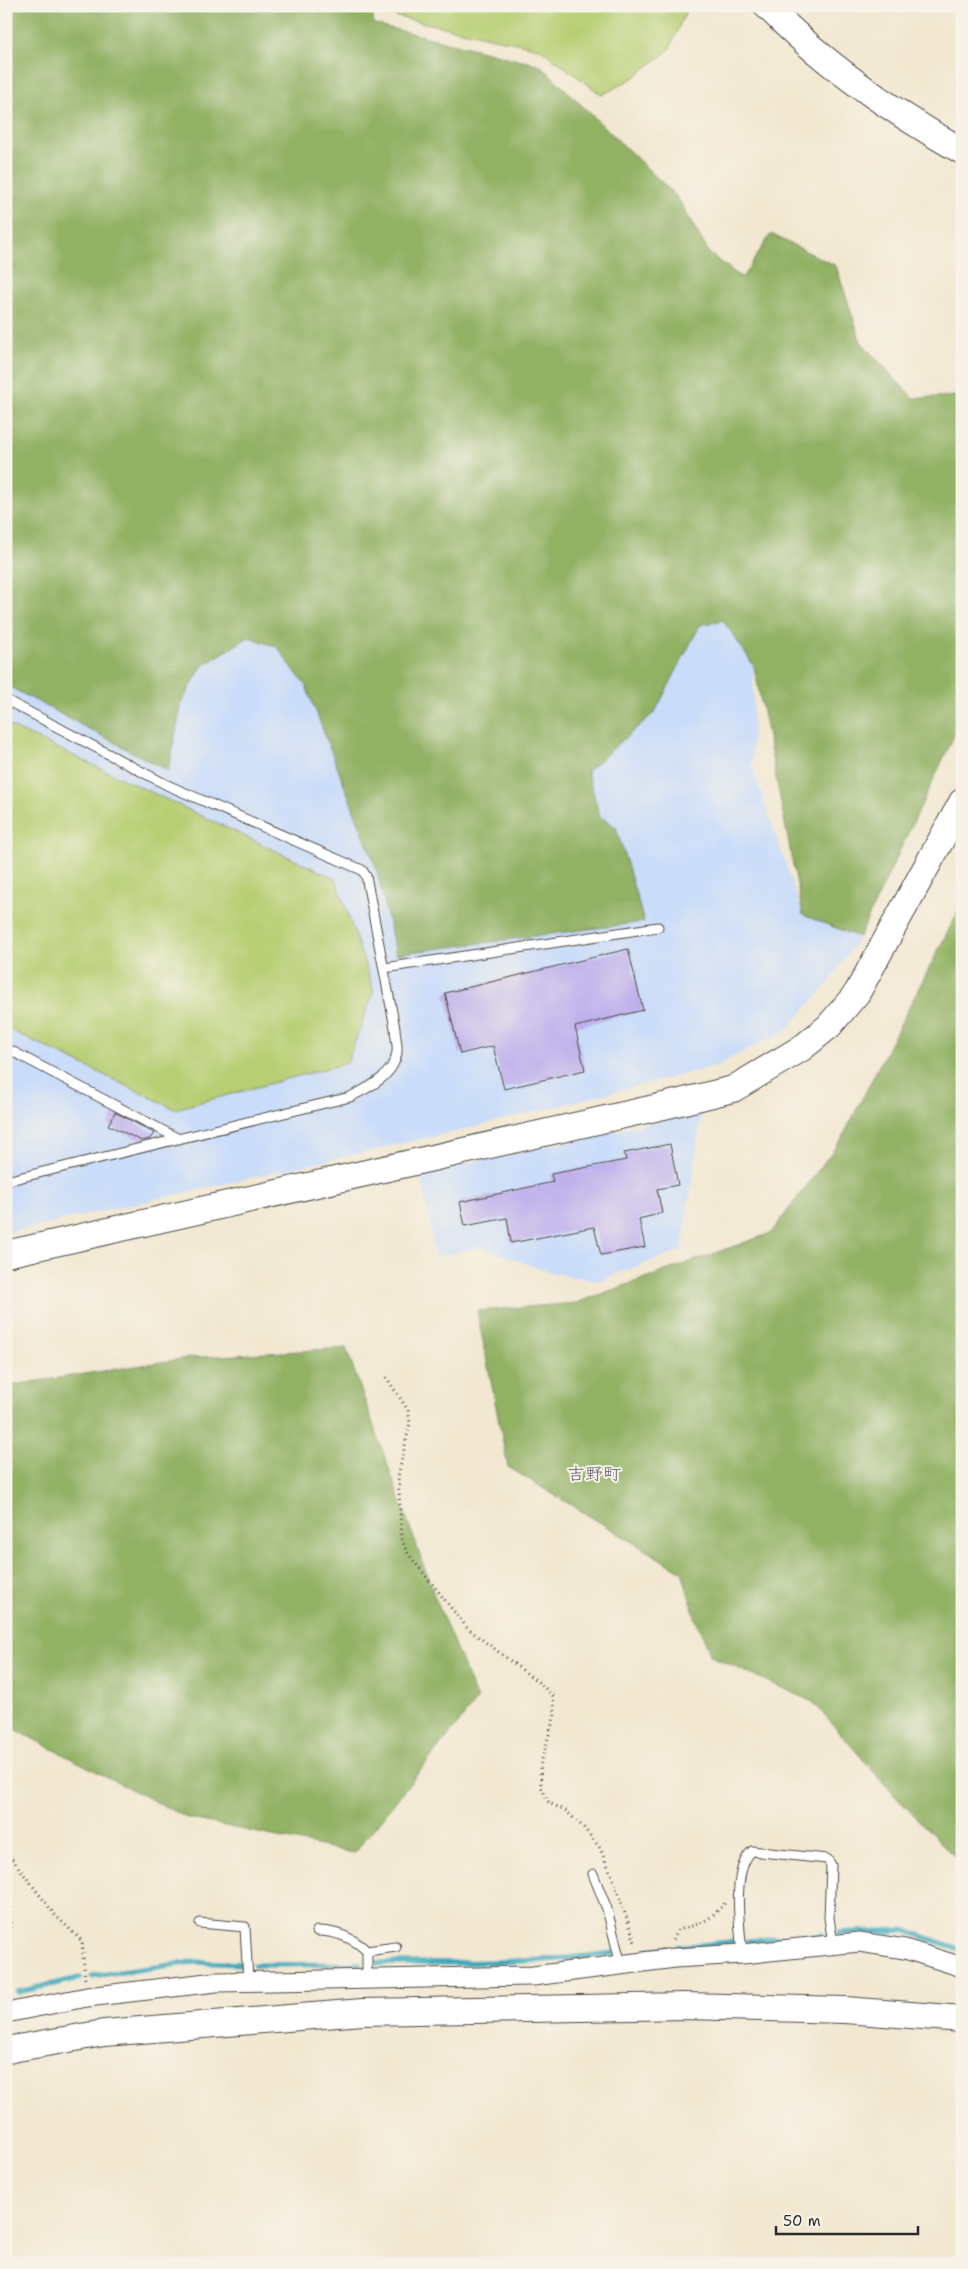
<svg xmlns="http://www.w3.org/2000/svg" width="968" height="2269" font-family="'Shantell Sans','Klee One',sans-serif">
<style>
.built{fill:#c9dcf9}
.green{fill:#b7ce72;stroke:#717c4e}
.forest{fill:#91b164;stroke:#5e6e48}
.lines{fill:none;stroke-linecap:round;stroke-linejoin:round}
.stream{stroke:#3da9bc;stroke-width:5.5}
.building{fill:#bfb0ec}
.lane-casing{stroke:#494744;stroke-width:11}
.street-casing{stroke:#494744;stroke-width:21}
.secondary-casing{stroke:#494744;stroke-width:28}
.path{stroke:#494744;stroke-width:3;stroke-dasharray:1 4;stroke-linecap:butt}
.lane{stroke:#fff;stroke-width:9}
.street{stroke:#fff;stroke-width:19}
.secondary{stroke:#fff;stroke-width:26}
.labels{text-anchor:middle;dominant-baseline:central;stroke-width:4;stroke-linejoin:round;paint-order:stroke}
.quarter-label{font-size:18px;fill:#5f5a6f;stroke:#f7f3e8}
</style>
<rect width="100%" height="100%" fill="#f7f3e8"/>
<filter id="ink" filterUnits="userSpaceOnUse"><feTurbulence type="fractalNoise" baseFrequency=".02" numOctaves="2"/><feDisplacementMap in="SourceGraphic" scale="10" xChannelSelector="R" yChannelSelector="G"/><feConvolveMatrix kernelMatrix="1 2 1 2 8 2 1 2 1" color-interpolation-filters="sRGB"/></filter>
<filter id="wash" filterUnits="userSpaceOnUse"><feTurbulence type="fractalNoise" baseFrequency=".0096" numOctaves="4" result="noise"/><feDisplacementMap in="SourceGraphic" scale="20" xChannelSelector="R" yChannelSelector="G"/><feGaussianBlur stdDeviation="1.12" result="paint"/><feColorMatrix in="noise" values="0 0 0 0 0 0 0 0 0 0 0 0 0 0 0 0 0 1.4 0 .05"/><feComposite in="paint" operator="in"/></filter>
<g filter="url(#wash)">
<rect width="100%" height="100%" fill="#f2e7d0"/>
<path class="built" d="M723 620 754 666 752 766 803 915 859 937 828 984 786 1030 716 1066 458 1131 6 1233V685L168 770 182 702 202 666 249 637 277 647 306 686 376 867 396 954 644 922 600 817 587 771 655 712 700 625Z
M702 1112 682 1250 597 1281 548 1272 481 1247 435 1257 421 1173Z"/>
<path class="green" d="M392 6H688L669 50 633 78 602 95 539 48 394 16Z
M6 724 336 879 374 991 347 1063 175 1109 6 1028Z"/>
<path class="forest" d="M6 6H371L374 24 540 65 677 197 709 253 742 278 771 234 836 266 861 342 913 398 962 396V719L859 937 803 915 754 666 723 620 700 625 655 712 587 771 600 817 616 827 644 922 396 954 376 867 306 686 277 647 249 637 202 666 182 702 168 771 6 685Z
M962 904V1864L895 1796 813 1702 711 1656 696 1620 682 1572 508 1467 477 1311 576 1303 771 1233 841 1140Z
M346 1348 434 1595 477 1700 354 1853 187 1818 6 1725V1386L188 1358Z"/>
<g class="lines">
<path class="stream" d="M839 1933 904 1930 962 1950
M748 1941 822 1935
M679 1947 731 1942
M646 1950 667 1948
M375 1963C455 1963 534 1964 614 1953
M255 1965 359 1964
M92 1976 193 1962 241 1964
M18 1992 80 1978"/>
</g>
<g id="blocks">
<path class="building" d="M628 949 643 1010 575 1027 585 1070 504 1089 493 1046 460 1054 445 993Z
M115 1112 154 1133 150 1139 142 1141 108 1125Z
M670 1144 678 1185 657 1189 662 1213 639 1219 645 1247 601 1255 594 1227 511 1243 507 1218 465 1226 460 1202 553 1182 551 1174 626 1160 624 1153Z"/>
</g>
</g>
<g filter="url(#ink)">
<use href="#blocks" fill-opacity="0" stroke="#494744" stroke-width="1"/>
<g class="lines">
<defs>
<path id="lane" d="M6 700 167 785 362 870 366 876 395 1028C395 1035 398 1045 397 1052 394 1076 368 1088 350 1097L6 1181
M384 968 658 927
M6 1048 179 1139
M593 1874 607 1909 621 1965
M200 1923 245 1927 248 1981
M317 1931C336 1931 353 1938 367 1951V1979
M367 1951 396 1947
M742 1954C740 1927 731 1870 752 1851L827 1859 831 1865 829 1918 833 1944"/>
<path id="street" d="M6 2013 87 1997 216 1982 533 1976 675 1958 742 1954 859 1942 905 1949 962 1967"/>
<path id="secondary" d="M767 6C822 63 893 112 962 151
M6 1254 668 1105 733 1089 802 1048 829 1026 857 993 962 802
M6 2050 104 2033 362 2012 685 2006 845 2010 962 2019"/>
</defs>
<use href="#lane" class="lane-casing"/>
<use href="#street" class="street-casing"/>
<use href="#secondary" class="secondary-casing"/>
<path class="path" d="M386 1377 408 1410 410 1423 398 1477 402 1539 406 1551 468 1629 541 1684 553 1696 555 1714 540 1766 541 1787 549 1803 565 1810 584 1828 600 1848 612 1876 636 1945
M6 1851 55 1915 82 1941 85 1979
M673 1940 678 1930C701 1924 709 1921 725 1903
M10 1993 9 1977 11 1900"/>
<use href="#lane" class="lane"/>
<use href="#street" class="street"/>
<use href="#secondary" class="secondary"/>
</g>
</g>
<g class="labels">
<g class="quarter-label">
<text x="594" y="1474">吉野町</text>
</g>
</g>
<rect width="968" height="2269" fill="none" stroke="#f7f3e8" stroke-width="25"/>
<path d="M776 2226v8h142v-8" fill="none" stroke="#2b2b2b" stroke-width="2.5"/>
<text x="783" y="2226" font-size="15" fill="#2b2b2b" stroke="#f7f3e8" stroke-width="4" paint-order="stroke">50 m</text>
</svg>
